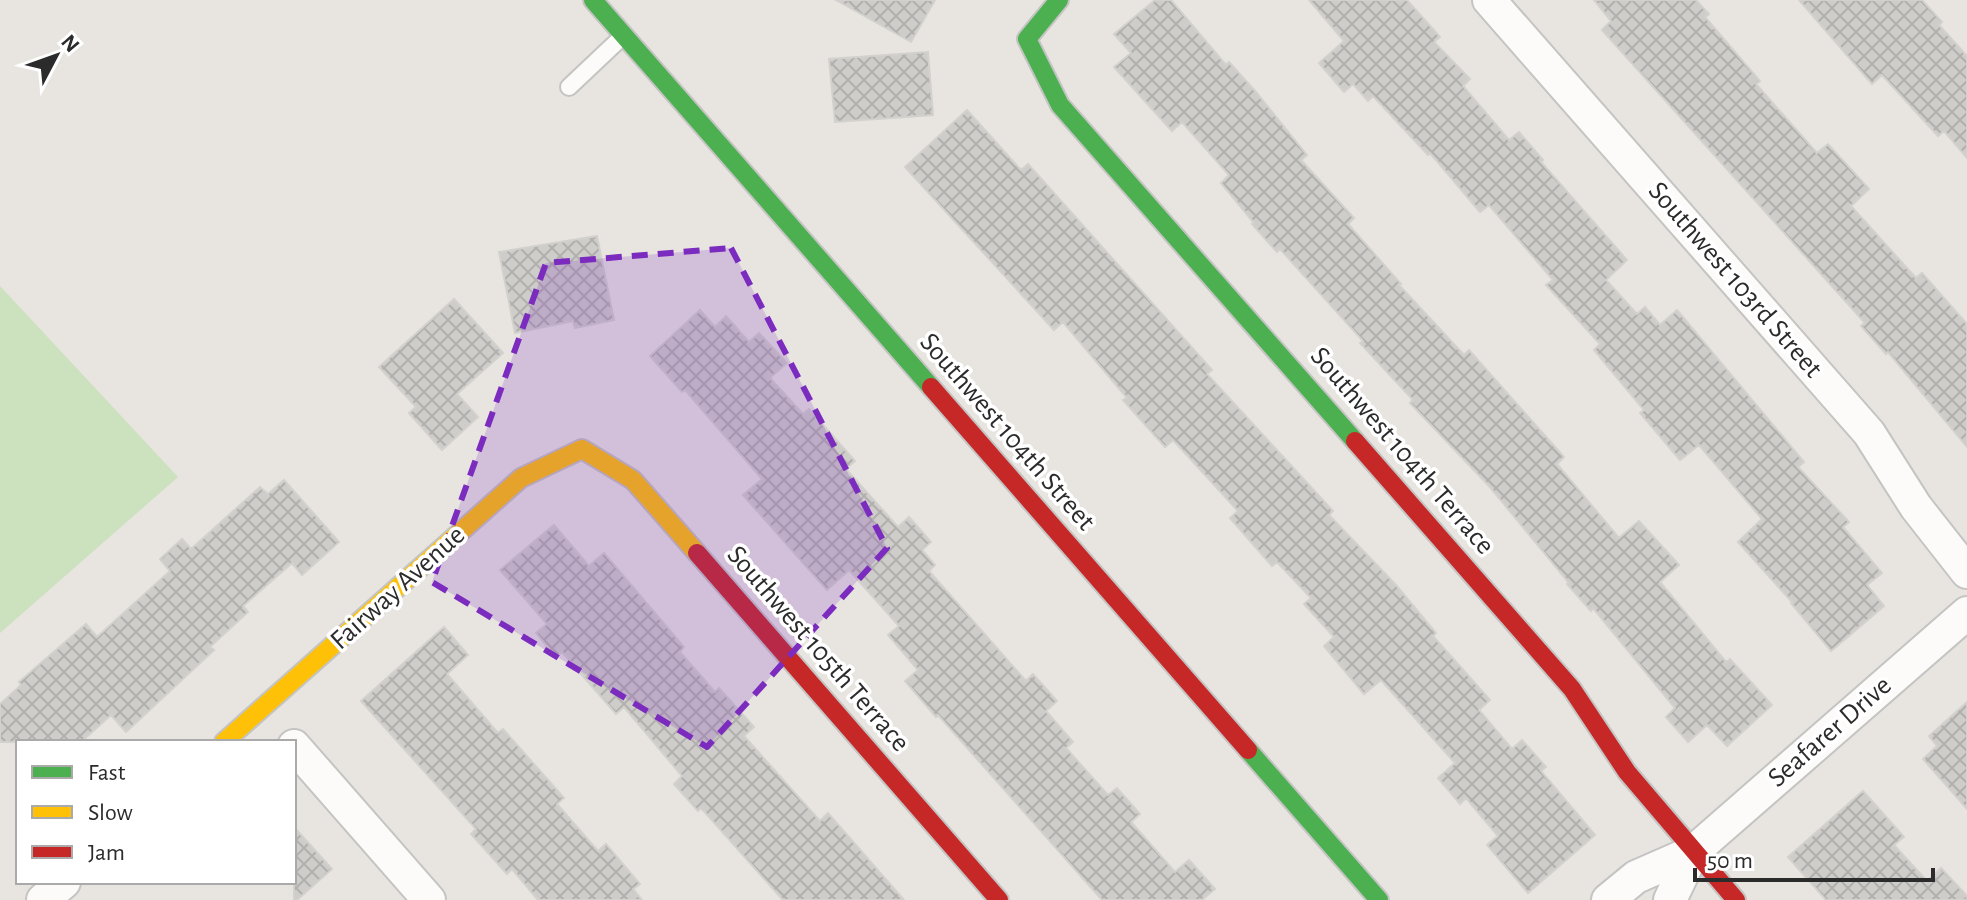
<svg xmlns="http://www.w3.org/2000/svg" width="1967" height="900" font-family="'Alegreya Sans',sans-serif">
<style>
.grass{fill:#cce1bd}
.building{fill:url(#building-cross-hatch);stroke:#d3d1cd;stroke-width:2}
.lines{fill:none;stroke-linecap:round;stroke-linejoin:round}
.lane-casing{stroke:#c4c4c3;stroke-width:20}
.street-casing{stroke:#c4c4c3;stroke-width:36}
.fast-casing{stroke:#c4c4c3;stroke-width:22}
.slow-casing{stroke:#c4c4c3;stroke-width:22}
.jam-casing{stroke:#c4c4c3;stroke-width:22}
.lane{stroke:#fcfbfa;stroke-width:16}
.street{stroke:#fcfbfa;stroke-width:32}
.fast{stroke:#4caf50;stroke-width:18}
.slow{stroke:#ffc107;stroke-width:18}
.jam{stroke:#c62828;stroke-width:18}
.marked{fill:#7b2cbf;fill-opacity:0.2;stroke:#7b2cbf;stroke-width:6;stroke-dasharray:16 10;stroke-linejoin:round}
.labels{text-anchor:middle;dominant-baseline:central;stroke-width:7;stroke-linejoin:round;paint-order:stroke}
.street-label{font-size:28px;fill:#2b2b2b;stroke:#fff}
</style>
<defs>
<pattern id="building-cross-hatch" width="8" height="8" patternUnits="userSpaceOnUse" patternTransform="scale(2)"><rect width="8" height="8" fill="#cfcdca"/><path d="M0 0l8 8M0 8l8-8" fill="none" stroke="#b2b0ae"/></pattern>
</defs>
<rect width="100%" height="100%" fill="#e8e5e1"/>
<path class="grass" d="M0 286 178 477 0 633Z"/>
<path class="building" d="M836 0H935L911 42Z
M1155 0H1171L1226 65 1229 62 1256 92 1307 155 1301 160 1354 218 1348 224 1401 284 1399 285 1464 355 1469 350 1564 457 1557 464 1619 538 1639 521 1679 565 1660 582 1726 662 1730 659 1772 705 1727 746 1707 725 1688 742 1666 717 1675 708 1593 608 1591 611 1567 584 1569 583 1489 486 1410 403 1413 400 1360 343 1363 341 1280 249 1277 252 1252 224 1254 223 1221 183 1229 175 1182 122 1172 131 1114 67 1131 53 1114 34Z
M1309 0H1407L1440 37 1434 42 1470 79 1463 86 1509 140 1519 132 1543 160 1541 162 1627 260 1606 280 1637 314 1645 307 1660 325 1677 310 1804 462 1798 467 1849 522 1843 527 1882 573 1867 585 1884 606 1831 651 1791 603 1792 602 1738 542 1762 519 1699 445 1680 460 1640 413 1644 410 1594 350 1600 344 1546 285 1553 280 1489 205 1480 212 1430 153 1428 155 1373 96 1368 101 1353 84 1344 92 1319 63 1344 41Z
M1594 0H1696L1709 14 1705 17 1760 81 1756 84 1817 153 1828 144 1869 189 1851 206 1916 278 1922 273 1967 324V447L1888 352 1886 354 1861 326 1865 323 1602 30 1611 21Z
M1799 0H1922L1942 22 1939 25 1967 56V158L1944 131 1938 136 1882 75 1872 84Z
M928 52 933 115 835 122 829 59Z
M967 110 1021 170 1028 164 1212 370 1207 374 1333 511 1329 515 1396 585 1436 633 1433 636 1490 700 1479 710 1512 749 1522 740 1546 767 1541 771 1595 835 1528 893 1487 845 1498 836 1466 798 1460 804 1438 778 1455 763 1381 680 1364 694 1324 646 1334 637 1304 604 1311 598 1277 562 1272 566 1230 518 1238 511 1173 440 1165 447 1123 400 1127 398 1063 322 1054 330 905 167Z
M597 236 614 320 575 328 573 321 515 333 499 252Z
M454 299 503 353 457 394 478 417 442 450 409 413 416 407 379 367Z
M700 310 715 327 726 316 749 342 759 333 787 363 770 378 803 414 809 409 855 461 846 469 898 527 909 517 931 542 922 550 935 565 929 571 1026 681 1033 674 1057 701 1046 711 1073 742 1066 748 1108 795 1117 788 1140 814 1131 822 1175 872 1189 860 1215 889 1202 900H1102L938 715 936 717 905 681 918 670 888 635 899 626 849 570 827 590 743 495 762 479 685 390 682 392 650 356Z
M284 480 339 542 302 575 292 563 243 606 248 612 210 647 214 650 126 732 111 715 81 742H0V704L21 685 19 682 86 624 97 637 170 571 160 559 182 539 191 549 260 487 268 494Z
M554 525 589 566 604 553 684 647 680 652 715 692 719 688 754 727 744 736 820 821 828 813 904 900H783L701 808 698 811 674 784 682 776 624 707 616 714 562 652 556 657 536 633 547 624 500 570Z
M444 627 468 655 447 674 498 733 503 729 564 798 557 804 598 851 606 844 640 884 633 889 642 900H538L512 869 507 874 471 834 476 829 361 701Z
M1967 702V809L1923 759 1937 746 1929 736Z
M1863 791 1904 837 1894 845 1927 881 1941 868 1967 896V900H1826L1788 857Z
M294 827 332 869 297 900H294Z"/>
<g class="lines">
<defs>
<path id="lane" d="M569 87 623 36"/>
<path id="street" d="M1489 0 1869 433 1916 507 1967 572
M294 746 429 900
M43 900 64 882
M1608 900 1636 877 1693 852 1967 613
M1670 900 1693 852"/>
<path id="fast" d="M593 0 931 387
M1059 0 1027 39 1060 105 1355 441
M1248 750 1379 900"/>
<path id="slow" d="M224 742 521 478 582 449 633 480 697 553"/>
<path id="jam" d="M931 387 1248 750
M1355 441 1572 689 1627 772 1736 900
M697 553 999 900"/>
</defs>
<use href="#lane" class="lane-casing"/>
<use href="#street" class="street-casing"/>
<use href="#fast" class="fast-casing"/>
<use href="#slow" class="slow-casing"/>
<use href="#jam" class="jam-casing"/>
<use href="#lane" class="lane"/>
<use href="#street" class="street"/>
<use href="#fast" class="fast"/>
<use href="#slow" class="slow"/>
<use href="#jam" class="jam"/>
</g>
<path class="marked" d="M731 248 887 548 707 747 432 582 546 263Z"/>
<g class="labels">
<g class="street-label">
<text transform="translate(1735 280) rotate(49)">Southwest 103rd Street</text>
<text transform="translate(1007 432) rotate(49)">Southwest 104th Street</text>
<text transform="translate(1402 451) rotate(49)">Southwest 104th Terrace</text>
<text transform="translate(398 588) rotate(-42)">Fairway Avenue</text>
<text transform="translate(818 649) rotate(49)">Southwest 105th Terrace</text>
<text transform="translate(1830 732) rotate(-41)">Seafarer Drive</text>
</g>
</g>
<rect x="16" y="740" width="280" height="144" fill="#ffffff" stroke="#aaaaaa" stroke-width="2"/>
<rect x="32" y="766" width="40" height="12" fill="#4caf50" stroke="#aaaaaa" stroke-width="2"/>
<text x="88" y="780" font-size="24" fill="#2b2b2b">Fast</text>
<rect x="32" y="806" width="40" height="12" fill="#ffc107" stroke="#aaaaaa" stroke-width="2"/>
<text x="88" y="820" font-size="24" fill="#2b2b2b">Slow</text>
<rect x="32" y="846" width="40" height="12" fill="#c62828" stroke="#aaaaaa" stroke-width="2"/>
<text x="88" y="860" font-size="24" fill="#2b2b2b">Jam</text>
<g transform="translate(56 56) rotate(49)" stroke="#ffffff" stroke-width="6" paint-order="stroke">
<path d="M0-6L14 30L0 20L-14 30Z" fill="#2b2b2b"/>
<text y="-12" font-size="22" font-weight="bold" text-anchor="middle" fill="#2b2b2b">N</text>
</g>
<path d="M1695 868v12h238v-12" fill="none" stroke="#2b2b2b" stroke-width="4"/>
<text x="1707" y="868" font-size="24" fill="#2b2b2b" stroke="#ffffff" stroke-width="6" paint-order="stroke">50 m</text>
</svg>
